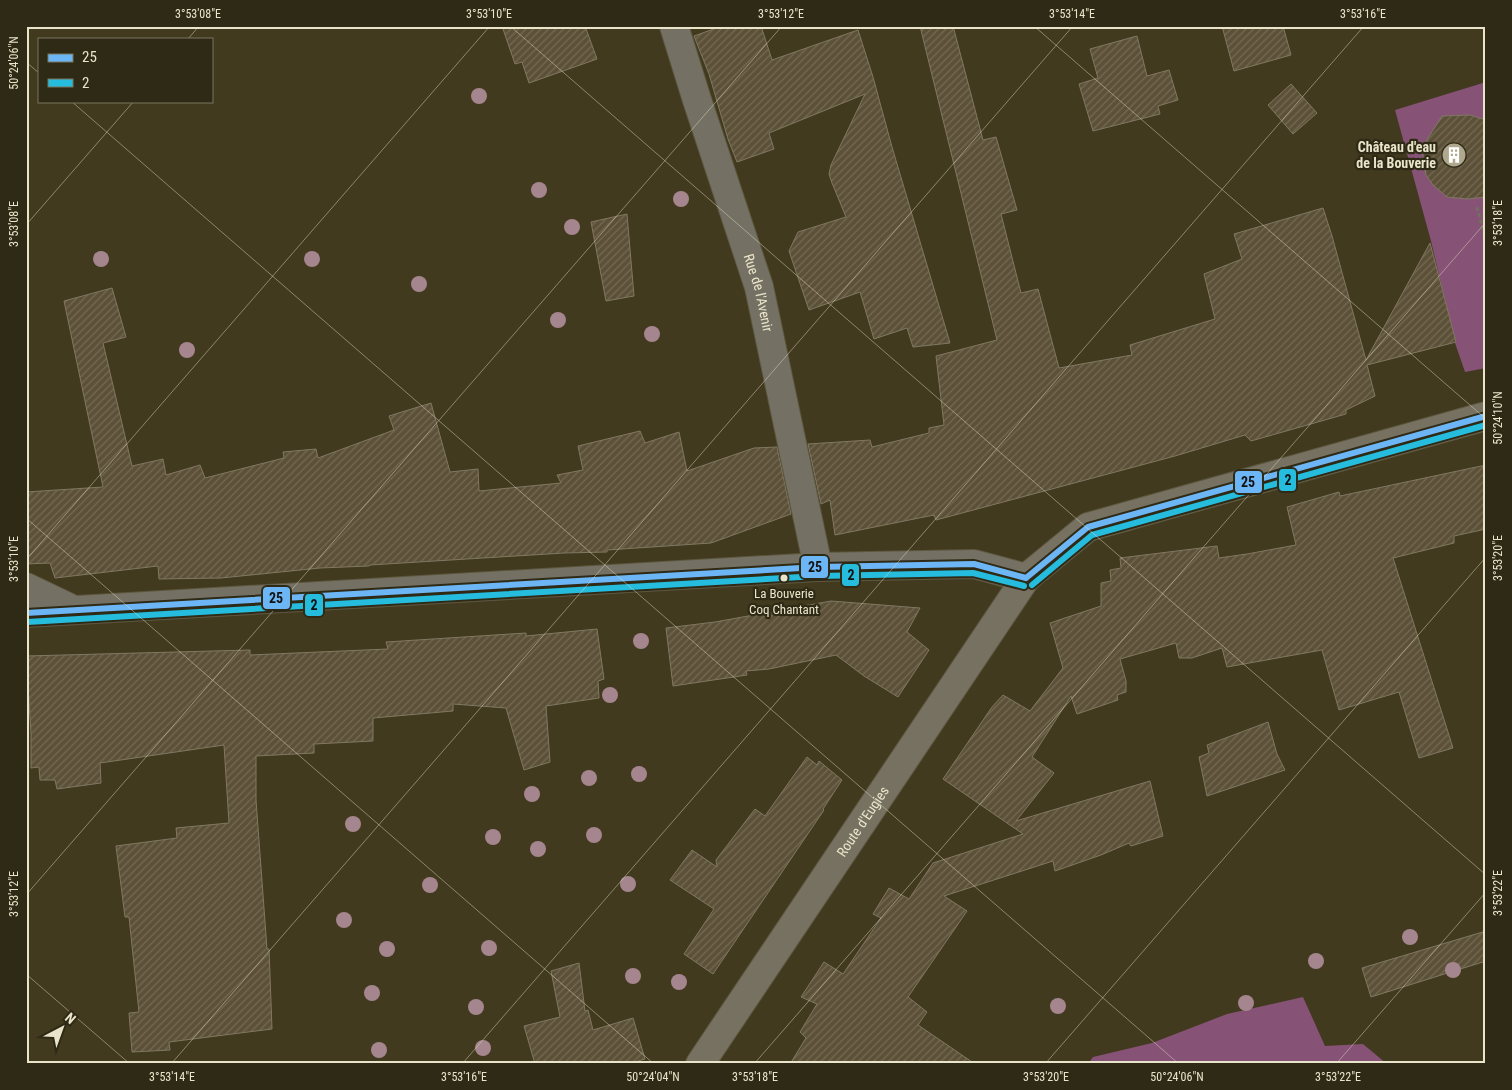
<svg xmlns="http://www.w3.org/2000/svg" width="1512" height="1090" font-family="'Roboto Condensed',sans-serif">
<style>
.grass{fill:#865276}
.building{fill:url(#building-hatch);stroke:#817863}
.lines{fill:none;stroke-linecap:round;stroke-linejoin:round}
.minor-casing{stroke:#5d573f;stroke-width:30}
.tertiary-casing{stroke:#5d573f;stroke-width:30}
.secondary-casing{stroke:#5d573f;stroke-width:30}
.path{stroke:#737060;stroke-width:3;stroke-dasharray:4 2.5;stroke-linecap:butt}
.minor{stroke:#747164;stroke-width:28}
.tertiary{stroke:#747164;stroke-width:28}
.secondary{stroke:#767161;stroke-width:28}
.bus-1-casing{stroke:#2f2a15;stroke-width:10}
.bus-2-casing{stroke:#2f2a15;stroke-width:10}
.bus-1{stroke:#6db6f5;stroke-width:6}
.bus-2{stroke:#26bcdd;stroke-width:6}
.tree{fill:#a5868e}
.ticks{fill:none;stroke:#eae4ca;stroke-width:1;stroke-opacity:0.45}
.bus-dot{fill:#eae4ca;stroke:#2f2a15;stroke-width:2}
.labels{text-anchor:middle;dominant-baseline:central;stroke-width:4.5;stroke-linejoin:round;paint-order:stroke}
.bus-label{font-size:13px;fill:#eae4ca;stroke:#2f2a15}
.poi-label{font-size:14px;font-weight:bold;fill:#eae4ca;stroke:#2f2a15;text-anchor:end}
.street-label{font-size:14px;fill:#eae4ca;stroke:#2f2a15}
.line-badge{stroke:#2f2a15;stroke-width:2}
.pale-badge-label{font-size:14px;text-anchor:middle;font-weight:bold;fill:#111}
.neatline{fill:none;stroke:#eae4ca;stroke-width:2}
.ticks-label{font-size:12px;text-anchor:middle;fill:#eae4ca}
</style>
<defs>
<pattern id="building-hatch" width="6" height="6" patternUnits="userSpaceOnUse" patternTransform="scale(1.25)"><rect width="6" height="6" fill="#5c5138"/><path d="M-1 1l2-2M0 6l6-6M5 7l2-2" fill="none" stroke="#746a53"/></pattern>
</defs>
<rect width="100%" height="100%" fill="#413a1e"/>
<path class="grass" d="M1486 82V368L1465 372 1455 343 1431 241 1395 110Z
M1303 997 1325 1046 1363 1044 1387 1064H1088L1093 1057 1152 1043 1227 1014Z"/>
<path class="building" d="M502 26H585L597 59 529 83 522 62 515 64Z
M722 26H761L772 60 858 30 873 77 892 147 950 343 913 347 907 328 874 339 860 292 809 310 789 251 798 232 846 217 832 183 829 174 831 165 865 94 769 133 774 149 737 162 728 139 709 74 694 36Z
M920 26H953L983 140 996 137 1017 210 1001 214 1021 293 1038 289 1059 368 1132 355 1130 345 1215 319 1204 274 1242 259 1234 234 1323 208 1332 236 1366 360 1430 243 1456 342 1367 365 1375 396 1346 410V414L1251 441 1245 435 1175 456 936 520 934 515 835 535 830 500 821 504 808 444 870 440 872 447 929 433V428L944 425 936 356 997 340Z
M1222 26H1283L1291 55 1234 71Z
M1137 36 1147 76 1169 70 1178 100 1158 106 1160 114 1093 131 1079 84 1098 78 1090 49Z
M1291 84 1317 113 1293 134 1268 105Z
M1470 115 1486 120V197L1467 199 1447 197 1433 185 1426 175 1423 161V149L1428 138 1442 116Z
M627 214 634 296 606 301 591 222Z
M112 288 126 337 103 343 132 466 163 459 166 475 200 465 205 478 284 458 283 452 316 449 318 458 394 430 389 416 431 403 450 472 478 469 479 491 561 483 557 475 583 470 578 446 640 431 645 443 679 432 687 471 754 448 777 447 791 514 711 543 607 550V552L564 553 370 565 369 566 320 568 221 578 159 579 158 566 55 578 50 563 26 564V492L103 487 64 301Z
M1486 465V529L1454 536V543L1393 558 1453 748 1419 758 1399 692 1339 710 1322 650 1227 667 1222 648 1192 658H1179L1176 643 1120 659 1126 681V692L1117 695 1118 700 1077 714 1071 696 1032 757 1054 773 1016 821 1150 781 1163 836 1131 846 1129 843 1101 855 1055 871 1053 861 944 896 967 911 908 997 927 1012 918 1025 975 1064H790L806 1038 800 1032 817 1004 801 997 824 962 843 974 881 918 873 914 889 888 909 899 933 863 1023 834 943 779 992 707 1003 695 1030 711 1063 668 1050 623 1101 606V583L1111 581 1110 570 1121 568 1120 558 1217 546 1219 558 1247 554 1296 545 1287 507 1339 492 1340 496Z
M831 601 920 608 907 632 929 650 898 697 864 676 836 655 769 669 746 671 747 675 673 686 666 628 715 622Z
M597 629 604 679 598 681 599 698 546 706 550 762 524 770 506 708 453 704V711L373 718V741L314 744V753L256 756V800L267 949H269L272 1029 169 1042 170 1050 132 1052 129 1013 139 1012 129 917H125L116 846 177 838 176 828 229 823 224 745 100 763 101 783 57 789 55 780H40L39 767 31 768V733L26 656 250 650V655L388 649 386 642 526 633V636Z
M1268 722 1277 754 1285 770 1207 796 1199 757 1209 753 1207 745Z
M807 757 817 765 819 761 842 780 823 809 824 810 713 974 684 954 714 909 670 880 692 850 717 867 716 860 755 809 765 816Z
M1486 931V961L1371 997 1362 968Z
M579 963 585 1011 588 1010 593 1030 633 1018 645 1059 628 1064H535L524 1026 560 1017 551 971Z"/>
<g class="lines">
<defs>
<g id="minor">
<path id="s1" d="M674 26 697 100 759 287 818 567"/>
<path d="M26 587 74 610"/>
</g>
<path id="tertiary" d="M26 613 818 567 974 564 1026 578"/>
<g id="secondary">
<path id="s2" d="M700 1064 1026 578 1088 527 1486 416"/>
</g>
</defs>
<use href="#minor" class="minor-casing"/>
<use href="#tertiary" class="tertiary-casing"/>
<use href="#secondary" class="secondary-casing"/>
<path class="path" d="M1477 207 1486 242"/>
<use href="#minor" class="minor"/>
<use href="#tertiary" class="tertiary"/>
<use href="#secondary" class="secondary"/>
<defs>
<path id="bus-1" d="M1026 578 1088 527 1486 416
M26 613 818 567 974 564 1026 578"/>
<path id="bus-2" d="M1032 585 1092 535 1486 425
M27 622 818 576 973 573 1024 586"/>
</defs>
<use href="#bus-1" class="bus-1-casing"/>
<use href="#bus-2" class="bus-2-casing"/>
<use href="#bus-1" class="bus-1"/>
<use href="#bus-2" class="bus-2"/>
</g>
<g class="tree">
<circle cx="479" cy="96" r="8"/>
<circle cx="539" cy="190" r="8"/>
<circle cx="681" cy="199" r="8"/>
<circle cx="572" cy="227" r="8"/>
<circle cx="101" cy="259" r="8"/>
<circle cx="312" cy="259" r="8"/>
<circle cx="419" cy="284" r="8"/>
<circle cx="558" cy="320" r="8"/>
<circle cx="652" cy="334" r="8"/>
<circle cx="187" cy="350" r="8"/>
<circle cx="641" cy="641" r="8"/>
<circle cx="610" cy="695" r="8"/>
<circle cx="639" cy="774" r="8"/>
<circle cx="589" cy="778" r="8"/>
<circle cx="532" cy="794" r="8"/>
<circle cx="353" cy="824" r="8"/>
<circle cx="594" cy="835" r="8"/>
<circle cx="493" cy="837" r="8"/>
<circle cx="538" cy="849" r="8"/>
<circle cx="628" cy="884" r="8"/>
<circle cx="430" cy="885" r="8"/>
<circle cx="344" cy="920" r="8"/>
<circle cx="1410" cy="937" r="8"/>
<circle cx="489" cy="948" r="8"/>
<circle cx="387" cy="949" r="8"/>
<circle cx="1316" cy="961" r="8"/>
<circle cx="1453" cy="970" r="8"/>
<circle cx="633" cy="976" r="8"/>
<circle cx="679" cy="982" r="8"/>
<circle cx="372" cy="993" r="8"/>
<circle cx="1246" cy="1003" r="8"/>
<circle cx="1058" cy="1006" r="8"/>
<circle cx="476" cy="1007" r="8"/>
<circle cx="483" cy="1048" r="8"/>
<circle cx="379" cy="1050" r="8"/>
</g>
<path class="ticks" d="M510 26 1486 875M1034 26 1486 419M188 39 199 26M26 62 39 73M71 101 1179 1064M26 225 134 101M26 518 654 1064M26 560 490 26M26 895 782 26M26 974 130 1064M171 1064 1073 26M462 1064 1364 26M754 1064 1486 222M1045 1064 1486 557M1336 1064 1486 892"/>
<defs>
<symbol id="building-disc" viewBox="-11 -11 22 22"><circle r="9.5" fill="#afa88e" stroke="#2f2a15"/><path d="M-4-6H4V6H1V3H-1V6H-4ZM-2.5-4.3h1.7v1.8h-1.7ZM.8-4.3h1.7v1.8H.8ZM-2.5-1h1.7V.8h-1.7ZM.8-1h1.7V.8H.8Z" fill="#fff"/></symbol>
</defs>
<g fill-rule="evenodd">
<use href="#building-disc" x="1440" y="141" width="28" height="28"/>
</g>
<circle class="bus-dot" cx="784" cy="578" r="4.5"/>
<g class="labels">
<g class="bus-label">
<text x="784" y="593">La Bouverie<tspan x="784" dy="16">Coq Chantant</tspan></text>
</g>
<g class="poi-label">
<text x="1436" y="147">Château d'eau<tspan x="1436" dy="16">de la Bouverie</tspan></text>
</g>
<g class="street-label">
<text stroke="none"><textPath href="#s1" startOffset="280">Rue de l'Avenir</textPath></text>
<text stroke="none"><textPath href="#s2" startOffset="292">Route d'Eugies</textPath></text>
</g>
</g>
<g class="line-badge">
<rect x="1278" y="468" width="19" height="24" rx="5" fill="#26bcdd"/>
<rect x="1234" y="470" width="29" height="24" rx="5" fill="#6db6f5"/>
<rect x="800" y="555" width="29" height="24" rx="5" fill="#6db6f5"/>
<rect x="841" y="563" width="19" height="24" rx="5" fill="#26bcdd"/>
<rect x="262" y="586" width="29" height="24" rx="5" fill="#6db6f5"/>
<rect x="304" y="593" width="20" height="24" rx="5" fill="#26bcdd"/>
</g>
<g class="pale-badge-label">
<text x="1288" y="485">2</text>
<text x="1248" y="487">25</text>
<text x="815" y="572">25</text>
<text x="851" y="580">2</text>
<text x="276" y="603">25</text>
<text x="314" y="610">2</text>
</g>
<rect width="1512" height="1090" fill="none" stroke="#2f2a15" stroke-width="55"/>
<rect x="38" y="38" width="175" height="65" fill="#2f2a15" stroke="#7a745d"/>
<rect x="48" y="54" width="25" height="8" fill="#6db6f5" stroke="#7a745d"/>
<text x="82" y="62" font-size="15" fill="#eae4ca">25</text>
<rect x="48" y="79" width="25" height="8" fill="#26bcdd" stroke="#7a745d"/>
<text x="82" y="88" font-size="15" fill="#eae4ca">2</text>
<g transform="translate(62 1028) rotate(41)" stroke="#2f2a15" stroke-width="4" paint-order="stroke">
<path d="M0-4L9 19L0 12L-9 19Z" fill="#eae4ca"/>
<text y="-8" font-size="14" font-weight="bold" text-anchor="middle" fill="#eae4ca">N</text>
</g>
<rect x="28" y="28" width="1456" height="1034" class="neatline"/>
<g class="ticks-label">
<text x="198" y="18">3°53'08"E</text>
<text x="489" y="18">3°53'10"E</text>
<text x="781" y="18">3°53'12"E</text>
<text x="1072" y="18">3°53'14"E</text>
<text x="1363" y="18">3°53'16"E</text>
<text transform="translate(14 63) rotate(-90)" y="4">50°24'06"N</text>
<text transform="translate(1498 223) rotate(-90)" y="4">3°53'18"E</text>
<text transform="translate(14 224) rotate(-90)" y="4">3°53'08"E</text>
<text transform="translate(1498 418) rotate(-90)" y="4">50°24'10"N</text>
<text transform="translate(1498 558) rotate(-90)" y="4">3°53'20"E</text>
<text transform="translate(14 559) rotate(-90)" y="4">3°53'10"E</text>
<text transform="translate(1498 893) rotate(-90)" y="4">3°53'22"E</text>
<text transform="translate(14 894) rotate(-90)" y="4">3°53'12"E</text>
<text x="172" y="1081">3°53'14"E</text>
<text x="464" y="1081">3°53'16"E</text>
<text x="653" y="1081">50°24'04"N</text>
<text x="755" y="1081">3°53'18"E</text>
<text x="1046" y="1081">3°53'20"E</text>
<text x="1177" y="1081">50°24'06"N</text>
<text x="1338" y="1081">3°53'22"E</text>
</g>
</svg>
